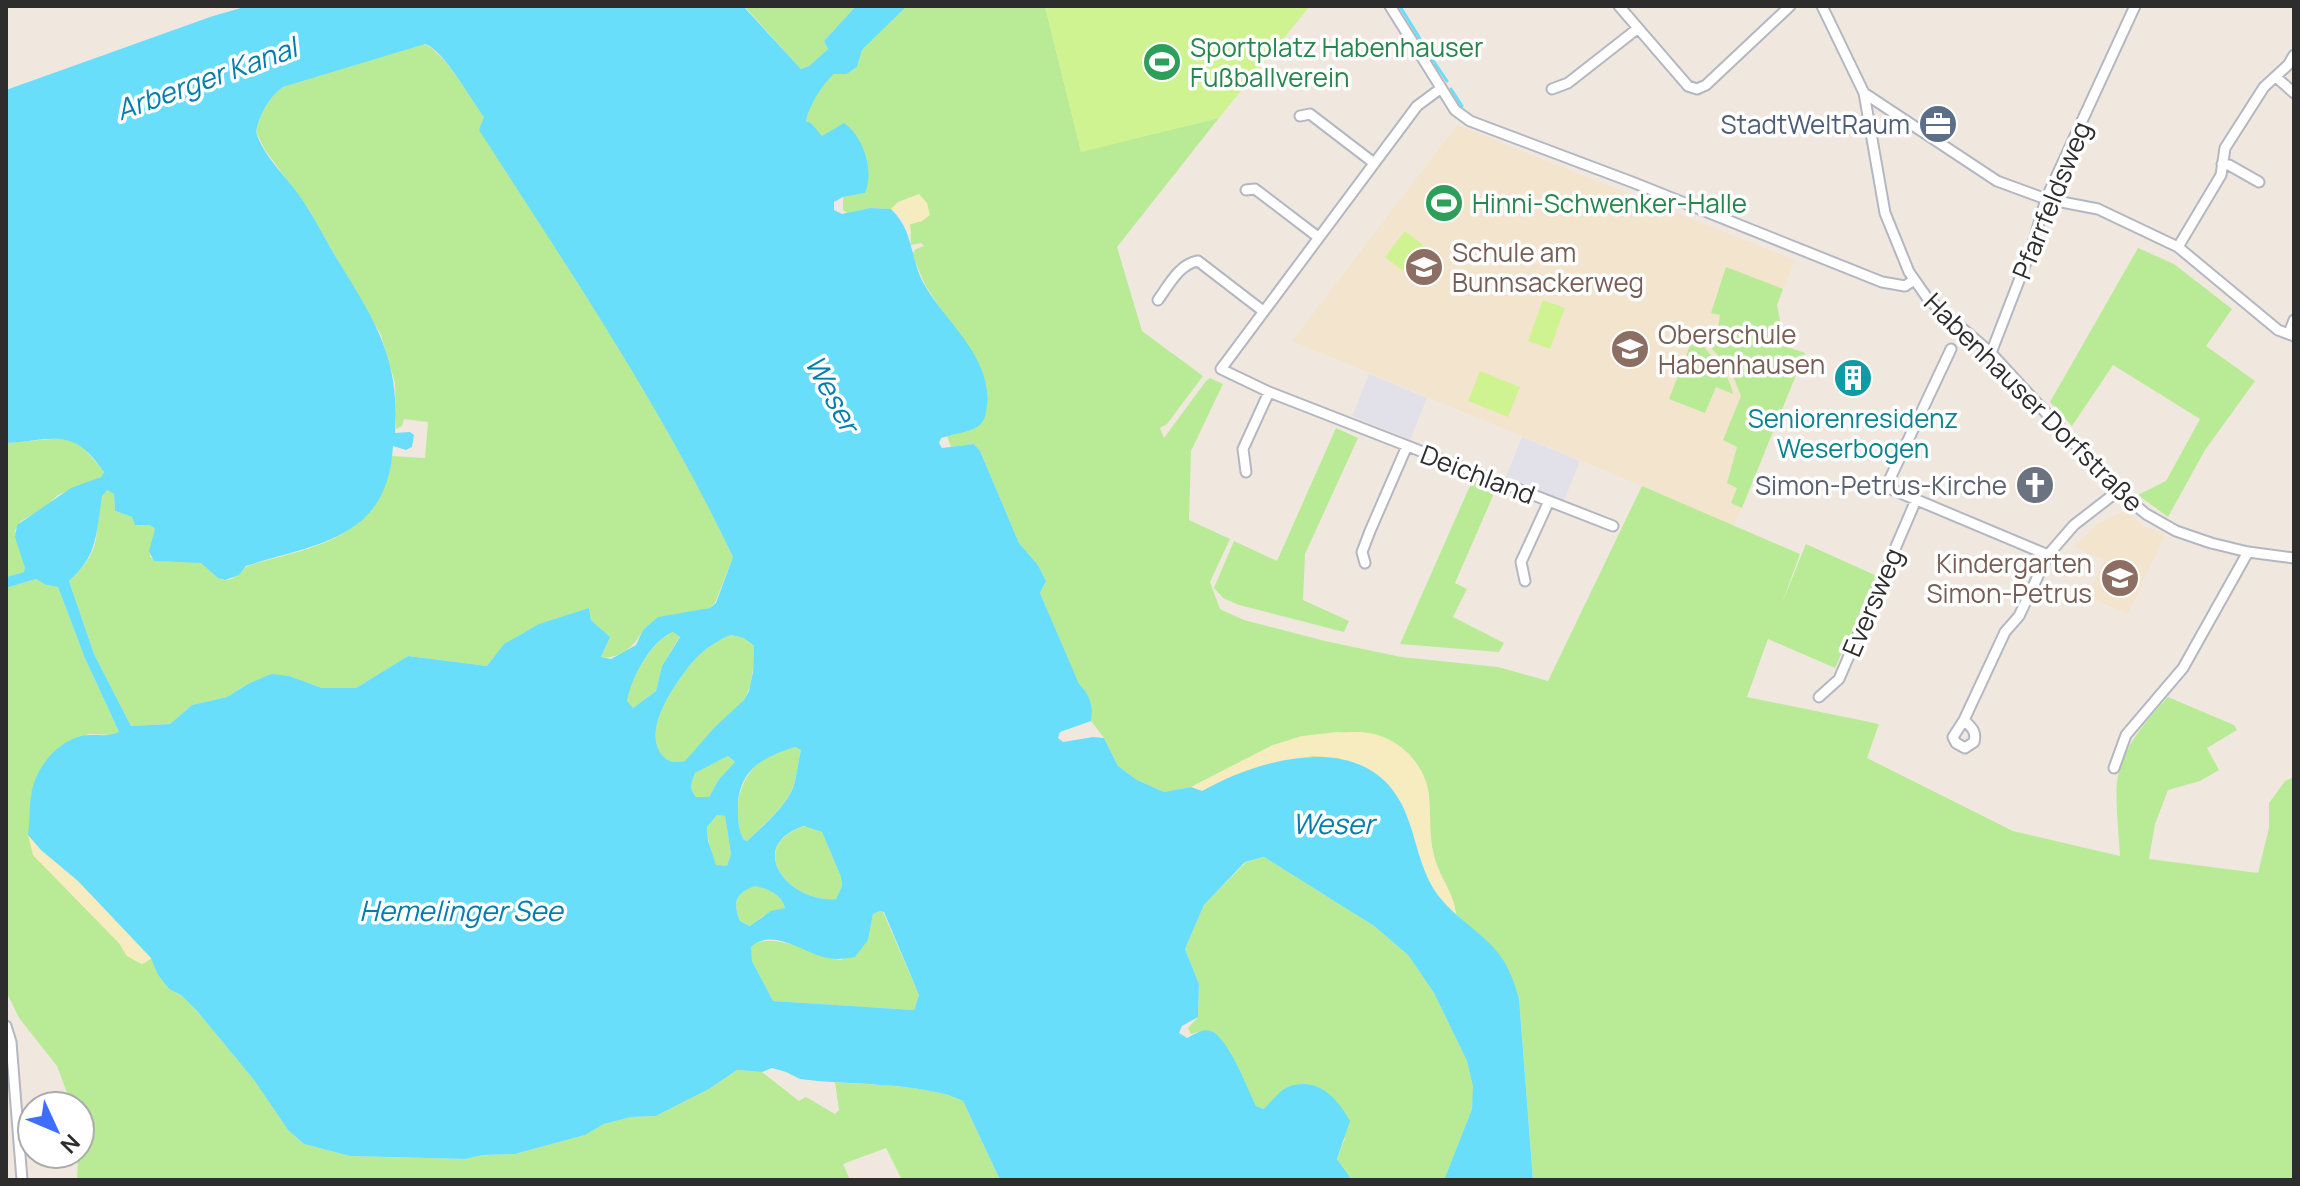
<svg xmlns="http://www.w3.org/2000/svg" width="2300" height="1186" font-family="Manrope,sans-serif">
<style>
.industrial{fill:#e2e0e8}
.education{fill:#f3e4cd}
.green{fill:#b9eb97}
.sand{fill:#f7ebc0}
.pitch{fill:#d0f392}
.water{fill:#69defb;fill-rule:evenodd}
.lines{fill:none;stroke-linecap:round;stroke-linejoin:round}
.stream{stroke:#69defb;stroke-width:3}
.minor-casing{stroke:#b3b7c2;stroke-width:13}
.minor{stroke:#fff;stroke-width:9}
.labels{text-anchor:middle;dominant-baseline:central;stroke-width:7;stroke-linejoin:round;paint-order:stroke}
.leisure-label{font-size:26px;fill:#27864d;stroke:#fff;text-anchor:start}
.service-label{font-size:26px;fill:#4e5e75;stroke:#fff;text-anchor:end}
.street-label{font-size:26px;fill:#2d2d2d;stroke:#fff}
.education-label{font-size:26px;fill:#785e54;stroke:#fff;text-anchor:start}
.culture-label{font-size:26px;fill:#0d838f;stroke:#fff}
.worship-label{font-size:26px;fill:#5b616d;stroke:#fff;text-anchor:end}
.water-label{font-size:28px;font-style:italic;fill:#007faf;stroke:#fff}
</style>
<rect width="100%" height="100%" fill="#f0e8df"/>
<path class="industrial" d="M1369 374 1427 398 1410 440 1352 416Z
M1522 437 1580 461 1563 503 1505 479Z"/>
<path class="education" d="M1457 125 1795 260 1777 305 1785 346 1805 353 1733 527 1642 486 1292 341Z
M2125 510 2144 526 2165 535 2128 614 2087 597 2104 560 2074 547 2096 525Z"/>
<path class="green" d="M744 6H856L824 41 828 49 809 66 801 69Z
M907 6H1045L1081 151 1219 118 1117 247 1142 331 1203 376 1167 424 1160 428 1164 438 1206 381 1210 378 1223 384 1191 451 1189 520 1230 539 1210 582 1220 609 1244 620 1325 641 1401 657 1498 667 1548 681 1642 486 1800 554 1782 603 1806 544 1877 576 1835 668 1768 639 1747 697 1879 724 1867 758 2013 831 2120 856C2119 835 2114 794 2118 775 2125 744 2147 720 2168 697L2234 725 2237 730 2207 748 2219 770 2200 781 2168 790 2155 824 2149 859 2258 873 2269 828V803L2285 781 2294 777V1180H1533L1519 998C1506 957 1484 943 1456 914 1454 893 1439 877 1434 856 1429 836 1429 814 1429 794L1273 745 1191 787 1164 792 1137 780 1118 766 1104 738 1091 721C1094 706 1090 695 1079 685L1040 593 1046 581 1038 565 1019 543 980 451 974 444 951 447 947 436 977 427 943 312 925 285 912 254 916 249 924 246 921 243 911 245 910 224 922 221 910 197 891 209 870 208 847 213 843 210V197L865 193 811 123 806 121C810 104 820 86 834 74H847L857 67 862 50Z
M423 44C442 48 472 100 484 117L480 130 640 380 700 488 733 557 715 603 710 608 643 630C635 646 619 660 601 657L610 637 591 620 589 608C544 624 518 626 487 666L408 656 356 688H322L289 676 248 684 227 697 192 705 170 724 131 726 94 654 69 581C82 570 93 556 96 539 99 523 96 503 107 490L114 494 115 511 132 517 136 525H150L155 529 150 557C169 567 185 557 203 564 213 569 215 581 228 580 238 578 243 566 253 564 322 545 377 538 392 456L425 458 428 422 404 419 402 426 396 429 395 383 381 335 309 210 265 150 256 132C259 115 269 97 283 87Z
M2138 248 2174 264 2232 309 2206 346 2255 381 2205 450 2168 517 2138 495 2166 481 2200 419 2113 365 2072 426 2050 402Z
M1726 267 1783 289 1777 305 1785 346 1805 353 1742 508 1731 503 1737 488 1727 483 1737 447 1723 440 1741 396 1729 366 1712 349 1711 343H1716L1720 315 1711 313Z
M1693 338 1698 340C1711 356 1729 372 1733 394L1716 387 1705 413 1669 399Z
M1336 428 1358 438 1305 554 1303 600 1349 621 1344 632 1239 605 1223 598 1214 588 1234 541 1277 561Z
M63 438 80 444 103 470 104 474 101 477 58 495 44 508 21 521 15 530 26 568 24 572 6 577V443Z
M1473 479 1496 489 1455 583 1467 589 1453 617 1504 643 1499 652 1400 644Z
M36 579 46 585 58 587 84 656 119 732 114 735 88 734 31 794 33 855 119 943 127 956 142 964 152 958 158 975 169 989 181 995 197 1011 254 1080 288 1130 304 1144 350 1156 465 1159 483 1155 515 1154 585 1135 604 1124 631 1117 656 1116 709 1089 737 1070 762 1072 799 1101 806 1097 835 1114 839 1110 835 1082C870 1085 931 1085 963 1101L1000 1180H902L886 1148 843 1164 850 1180H77L80 1106H72L57 1066 19 1018 6 991V588Z
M673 632 680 636 662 666 656 691 633 708 626 701C631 678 651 642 673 632Z
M731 635 744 638 754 646C753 665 754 683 744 700L685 761C675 763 669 763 662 755 643 731 671 690 687 669 698 654 713 642 731 635Z
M795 747 801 750C798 762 797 776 793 787 785 807 762 826 747 841L744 840C738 830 738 819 738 808 738 784 753 762 776 752 782 749 788 749 795 747Z
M728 756 735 762 719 779 709 797H696C689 789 691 783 695 773Z
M717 815 725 816 731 854 727 866H716C710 853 708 841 707 827Z
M805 826 822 832 841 877 842 886 836 899C788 903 744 846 805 826Z
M1264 857 1374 926 1408 955 1434 993 1467 1061 1474 1086 1472 1109 1444 1180H1352L1337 1159 1345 1138 1256 1106 1221 1039 1202 1031 1191 1034 1188 1028 1198 1017 1199 984 1185 949 1204 905 1246 862Z
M755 885C768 889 781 894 785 908L763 916 751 926 740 921C732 902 736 894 755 885Z
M880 911 883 912 919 995 914 1010 773 1001 752 961 750 947C771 929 815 955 841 960L868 940 873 914Z"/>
<path class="sand" d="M919 194 927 203 930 215 922 221 910 224 911 236 902 219 891 209 898 202Z
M1337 732C1347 733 1359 731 1369 733 1400 738 1425 764 1429 795 1431 816 1429 837 1434 857 1440 878 1454 893 1456 914L1439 898 1424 870 1411 825 1339 758 1312 756 1266 764 1202 791 1191 787 1273 745 1302 736Z
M28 835 41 850 78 881 152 958 142 964 127 956 119 943 33 855Z"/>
<path class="pitch" d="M1045 6H1310L1219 118 1081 152Z
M1405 231 1423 245 1403 271 1385 257Z
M1543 300 1565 308 1550 349 1528 341Z
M1480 371 1520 387 1508 417 1468 401Z"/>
<path class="water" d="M248 6H743L801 69 809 66 828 49 824 41 856 6H907L862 50 857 67 847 74H834C821 86 810 104 806 121L811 123 822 136 844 123C863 136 875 171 865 193L843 197 834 202V210L842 214 870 208 891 209C915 232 909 258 925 286 947 323 992 358 987 405 986 414 985 422 977 427 967 433 952 434 941 438L939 443 942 448 974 444 980 451 1019 543 1038 565 1046 581 1040 593 1079 684C1090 695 1094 706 1091 721L1060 732 1058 738 1063 742 1093 737 1104 738 1118 766 1137 780 1164 792 1191 787 1202 791C1259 759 1362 729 1401 803 1417 833 1418 872 1441 899 1458 920 1483 933 1499 954 1509 967 1514 982 1519 998L1533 1180H1444L1472 1109 1473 1086 1467 1061 1434 993 1408 955 1374 926 1264 857 1245 862 1204 905 1185 949 1199 984 1198 1017 1182 1026 1179 1033 1187 1038C1193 1035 1203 1028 1211 1031 1228 1037 1248 1090 1256 1106L1264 1109C1271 1102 1280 1090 1288 1087 1318 1076 1337 1098 1350 1121L1337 1159 1352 1180H1000L963 1101C926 1082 843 1085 800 1079L786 1072 772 1068 762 1072 737 1070 709 1089 656 1116 631 1117 604 1124 585 1135 515 1154 483 1155 465 1159 350 1156 304 1144 288 1130 254 1080 197 1011 181 995 169 989 158 975 151 958 78 881 41 850 28 835C30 822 29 809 31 796 34 770 56 742 81 736 94 733 108 738 119 732L84 656 58 587 46 585 36 579 6 588V577L24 572 25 568 15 537 17 525 71 488 101 477 104 472C73 426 54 440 6 443V90L213 16ZM425 44C444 50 471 100 484 117L479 130C569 270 662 407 733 557L716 603 710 608 658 617 643 630 636 645 611 659 601 657 610 637 591 620 589 608 539 624 504 644 487 666 408 656 356 688H322L289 676 271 674 248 684 227 697 192 705 170 724 131 726 94 654 69 581C98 556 96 533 102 497L107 490 114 494 115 511 132 517 135 525H150L155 529 149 551 154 561 201 563 218 578 225 580 239 575 246 566C317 543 388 540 393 446L406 450 412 447 414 435 410 432 395 433C400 359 376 323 339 262 326 241 315 218 301 198 287 177 263 156 256 132 259 115 269 97 283 87ZM673 632 680 637 662 666 656 691 633 708 627 701C631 678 651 641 673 632ZM731 635 744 638 754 646 753 672 749 691 744 700 714 728 685 761C675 763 669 763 662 755 643 731 671 690 687 669 698 654 713 642 731 635ZM795 747 801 750C798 762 797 776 793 788 785 807 762 827 747 841L744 840C738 830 738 819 738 808 738 770 763 757 795 747ZM728 756 735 762 719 779 709 797H696C689 789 691 783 695 773ZM717 815 725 816 731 854 727 866 716 865 708 841 707 827ZM804 826 822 832 841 877 842 886 836 899C788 903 744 846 804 826ZM755 886C768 889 781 894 785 908L771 911 750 926 740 921C732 902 736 893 755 886ZM880 911 884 912 919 995 914 1010 773 1001 752 961 751 947C771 928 801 951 823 957 834 960 844 959 855 957L868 940 873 914Z"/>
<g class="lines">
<path class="stream" d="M1401 8 1427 50
M1430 56 1447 81
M1451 89 1462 106"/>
<defs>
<path id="minor" d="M1390 6 1455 110 1470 121 1632 182 1882 282 1905 286 1914 280
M1619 6 1688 86 1697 89 1706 85 1790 6
M1822 6 1864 93 1885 213 1909 272 1928 299 1991 353 2118 491 2146 514 2176 531 2211 543 2248 552 2294 558
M2276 77 2294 93
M1440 89 1417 106 1221 369 1269 392 1613 526
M1552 89 1568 83 1637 29
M1864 93 1997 181 2046 199 2098 209 2178 247 2278 330 2294 336
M1300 116 1310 114 1374 163
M2222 164 2229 165 2259 182
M1246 190 1255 189 1318 237
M2178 247 2221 175 2225 148 2264 87 2288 65 2294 55
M1158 300C1169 285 1179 264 1198 261L1263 311
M2289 333 2294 320
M1951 349 1886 487 2048 555
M1991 353 2032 247 2046 199 2135 6
M1246 472 1243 449 1269 392
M1365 563 1362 552 1370 531 1407 446
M1525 581 1521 562 1549 501
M1819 697 1839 679 1916 500
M1964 720 2005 632 2019 616 2048 555 2074 525 2118 491
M1964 720C1971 727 1977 731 1974 742L1965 748 1956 743 1953 737Z
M2114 768 2126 735 2183 668 2248 552
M6 1026 11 1042 22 1180"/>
</defs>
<use href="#minor" class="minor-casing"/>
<use href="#minor" class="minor"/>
</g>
<defs>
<symbol id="stadium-disc" viewBox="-11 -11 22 22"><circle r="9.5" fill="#2e9e5b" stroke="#fff"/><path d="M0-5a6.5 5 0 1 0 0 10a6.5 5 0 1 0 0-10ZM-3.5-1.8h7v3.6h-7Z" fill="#fff"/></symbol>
<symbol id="office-disc" viewBox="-11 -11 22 22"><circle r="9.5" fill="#5c6f8a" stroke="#fff"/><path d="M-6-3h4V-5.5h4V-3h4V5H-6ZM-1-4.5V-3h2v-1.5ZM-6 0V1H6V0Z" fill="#fff"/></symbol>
<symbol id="school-disc" viewBox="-11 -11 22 22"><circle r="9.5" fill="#8d6e63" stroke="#fff"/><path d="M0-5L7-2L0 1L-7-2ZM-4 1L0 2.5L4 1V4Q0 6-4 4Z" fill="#fff"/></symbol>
<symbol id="building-disc" viewBox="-11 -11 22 22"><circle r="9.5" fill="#0f9aa8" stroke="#fff"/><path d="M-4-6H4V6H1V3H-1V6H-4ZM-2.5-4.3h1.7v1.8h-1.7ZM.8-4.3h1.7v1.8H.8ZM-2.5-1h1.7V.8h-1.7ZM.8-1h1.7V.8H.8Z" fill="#fff"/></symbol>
<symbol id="church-disc" viewBox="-11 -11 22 22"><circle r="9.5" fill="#6b7280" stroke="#fff"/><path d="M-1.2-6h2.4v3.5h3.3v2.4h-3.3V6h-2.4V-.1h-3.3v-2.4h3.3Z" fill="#fff"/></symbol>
</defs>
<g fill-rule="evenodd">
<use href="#stadium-disc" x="1140" y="40" width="44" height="44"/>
<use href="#office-disc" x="1916" y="102" width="44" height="44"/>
<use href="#stadium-disc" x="1422" y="181" width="44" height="44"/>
<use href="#school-disc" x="1402" y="245" width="44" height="44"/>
<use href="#school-disc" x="1608" y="327" width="44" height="44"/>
<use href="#building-disc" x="1831" y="356" width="44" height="44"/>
<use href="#church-disc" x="2013" y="463" width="44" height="44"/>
<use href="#school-disc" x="2098" y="556" width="44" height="44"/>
</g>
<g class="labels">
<g class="leisure-label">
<text x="1190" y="47">Sportplatz Habenhauser<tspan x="1190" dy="30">Fußballverein</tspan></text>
<text x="1472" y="203">Hinni-Schwenker-Halle</text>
</g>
<g class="service-label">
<text x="1910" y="124">StadtWeltRaum</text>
</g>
<g class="street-label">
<text transform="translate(2051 200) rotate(-68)">Pfarrfeldsweg</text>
<text transform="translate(2034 402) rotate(45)">Habenhauser Dorfstraße</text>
<text transform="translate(1478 474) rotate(21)">Deichland</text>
<text transform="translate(1872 602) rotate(-67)">Eversweg</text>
</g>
<g class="education-label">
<text x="1452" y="252">Schule am<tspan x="1452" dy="30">Bunnsackerweg</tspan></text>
<text x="1658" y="334">Oberschule<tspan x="1658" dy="30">Habenhausen</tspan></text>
<text x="2092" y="563" text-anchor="end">Kindergarten<tspan x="2092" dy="30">Simon-Petrus</tspan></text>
</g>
<g class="culture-label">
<text x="1853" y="418">Seniorenresidenz<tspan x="1853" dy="30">Weserbogen</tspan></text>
</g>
<g class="worship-label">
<text x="2007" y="485">Simon-Petrus-Kirche</text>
</g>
<g class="water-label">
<text transform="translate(206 78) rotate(-20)">Arberger Kanal</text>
<text transform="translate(833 393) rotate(62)">Weser</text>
<text x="1333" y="823">Weser</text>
<text x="461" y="910">Hemelinger See</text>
</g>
</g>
<rect width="2300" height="1186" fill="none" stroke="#2d2d2d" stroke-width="16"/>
<g transform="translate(56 1130) rotate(134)"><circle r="38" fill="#ffffff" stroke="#ababab" stroke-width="2"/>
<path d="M0-6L14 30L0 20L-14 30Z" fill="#3d6eff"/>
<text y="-12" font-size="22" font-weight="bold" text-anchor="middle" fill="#2d2d2d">N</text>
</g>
</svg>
